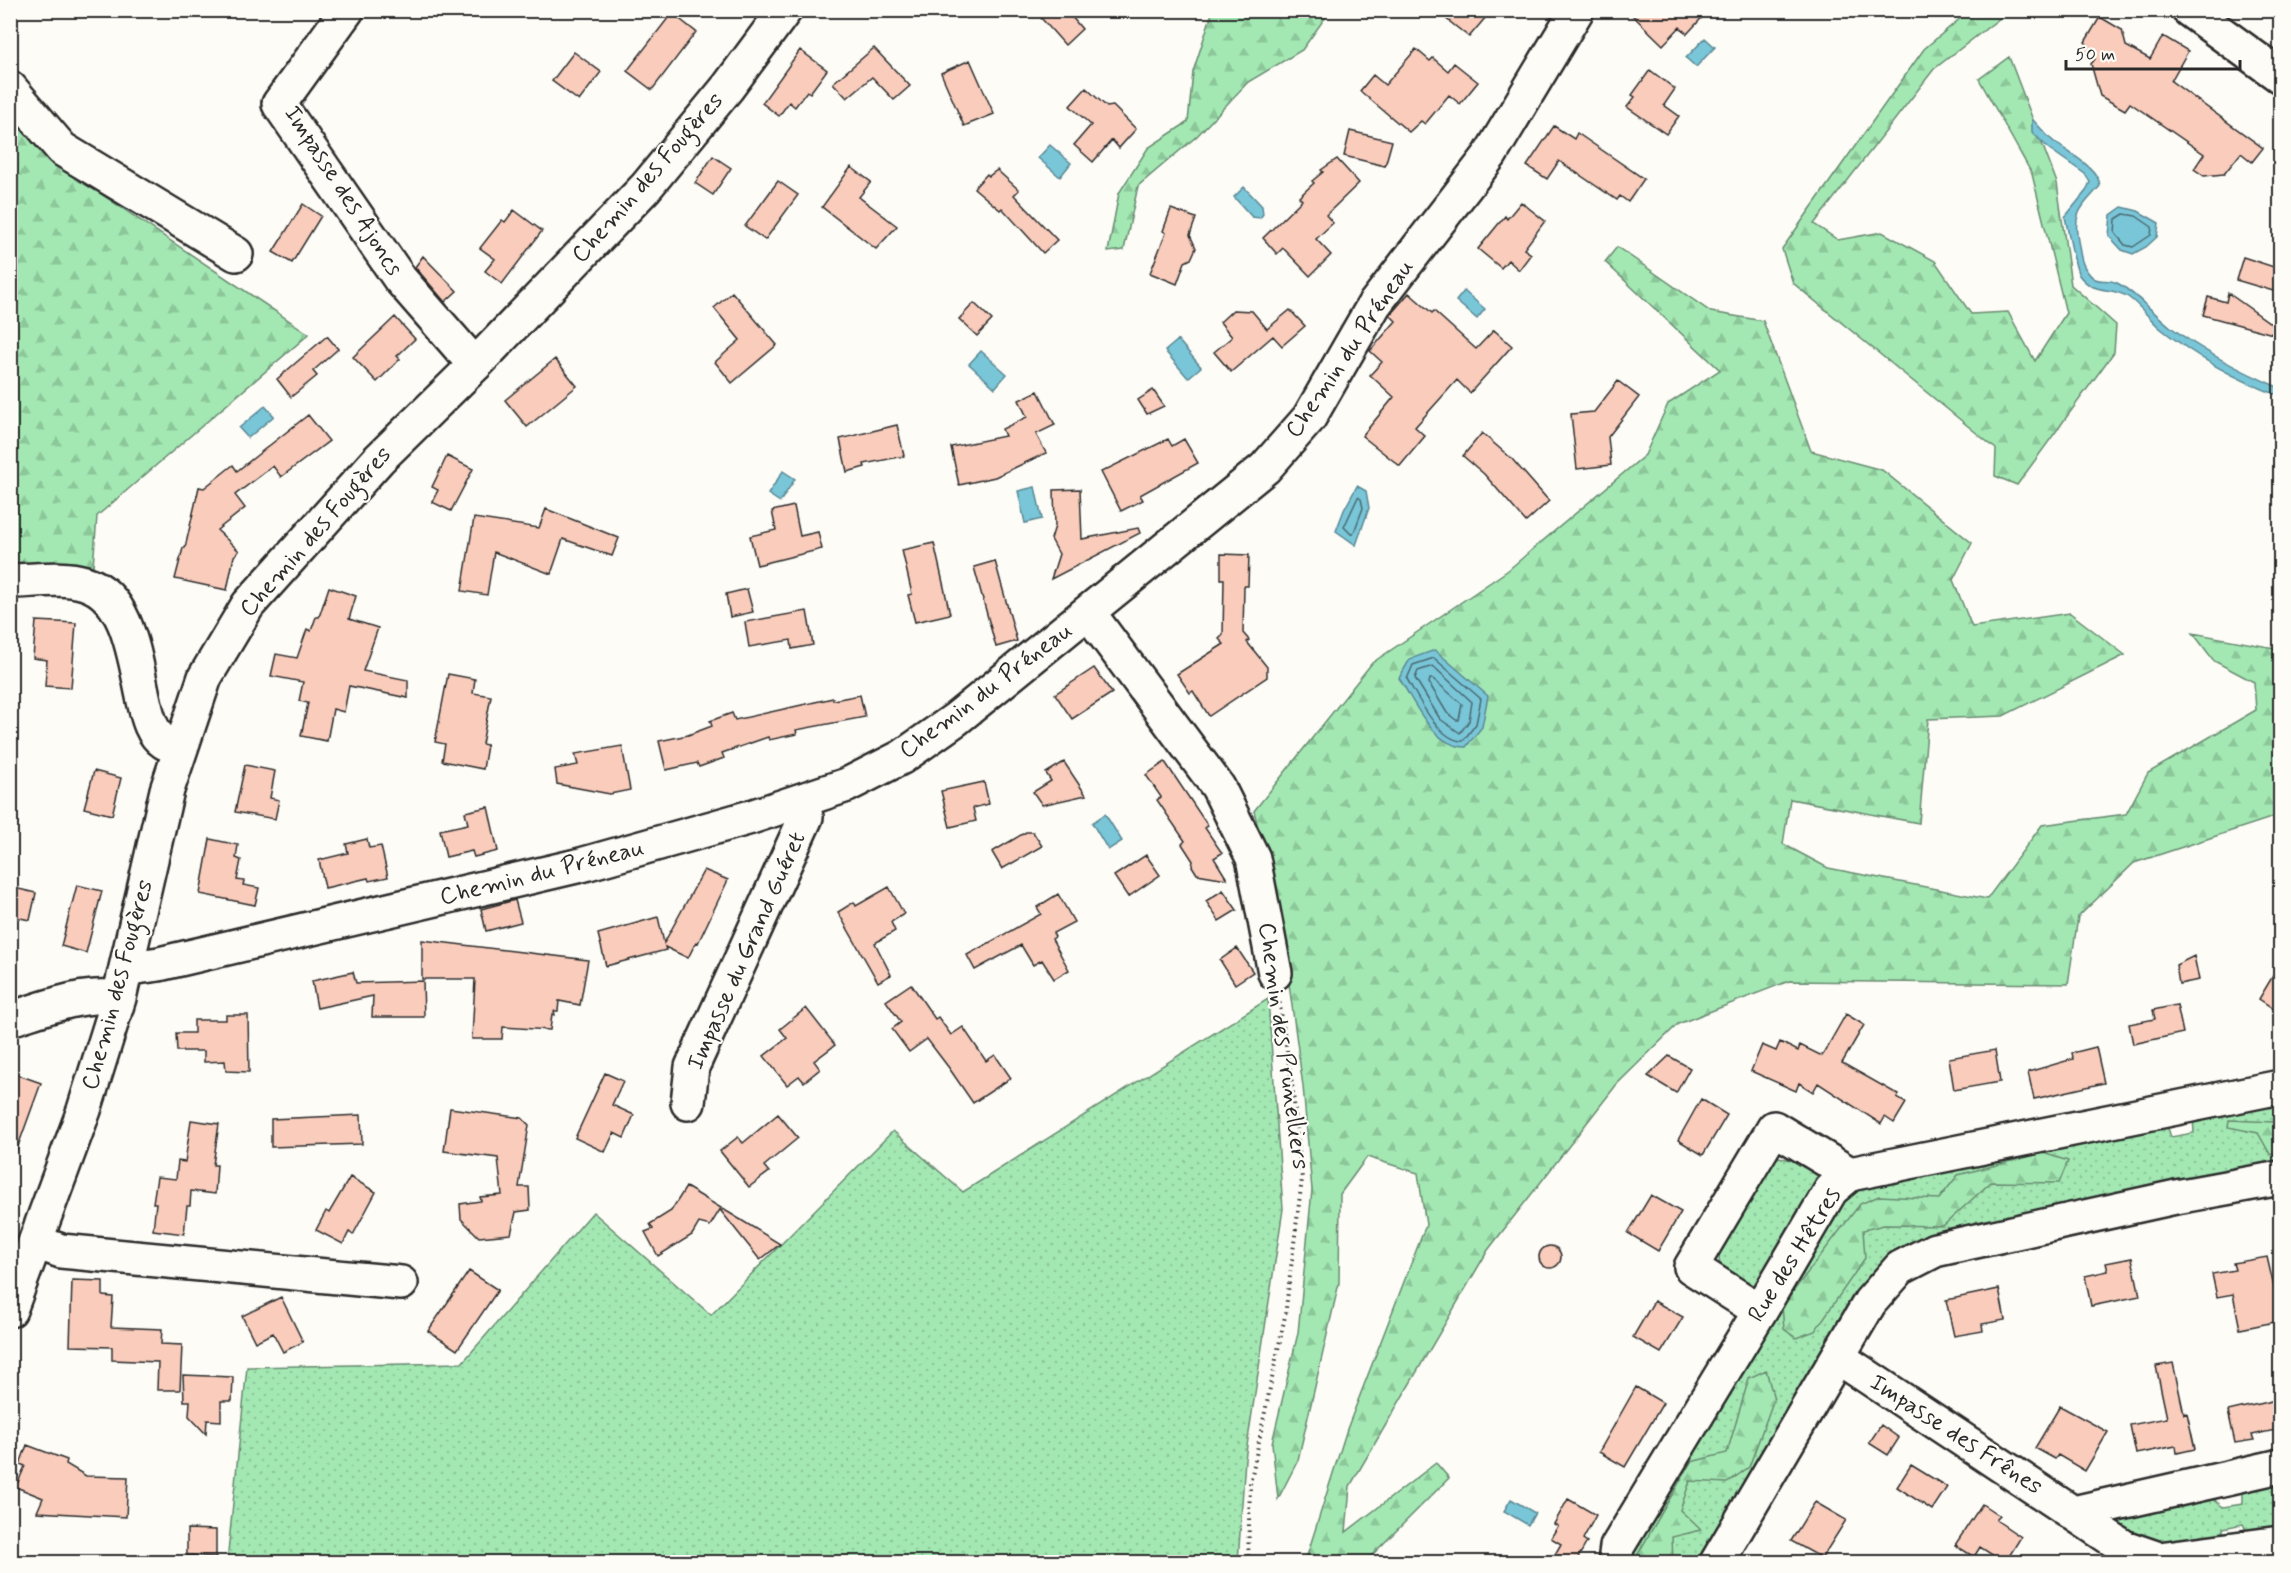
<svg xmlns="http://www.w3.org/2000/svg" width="2291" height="1573" font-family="Mynerve,sans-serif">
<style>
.grass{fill:url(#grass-dots);stroke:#678a6f;stroke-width:1.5}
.forest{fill:url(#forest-firs);stroke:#678a6f;stroke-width:1.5}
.water{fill:#79c6d8;stroke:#5a8893;stroke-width:1.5}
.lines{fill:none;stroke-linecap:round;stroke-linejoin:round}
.shore{stroke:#4a6970;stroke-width:1.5}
.building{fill:#f9ccbc;stroke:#2b2b2b;stroke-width:1.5}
.minor-casing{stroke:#2b2b2b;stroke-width:38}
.path{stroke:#2b2b2b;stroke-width:4;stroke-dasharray:1.5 4.5;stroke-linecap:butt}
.minor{stroke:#fdfcf7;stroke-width:33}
.labels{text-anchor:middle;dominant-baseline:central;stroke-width:4.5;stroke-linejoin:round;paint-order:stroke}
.street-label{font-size:24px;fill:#2b2b2b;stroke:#fdfcf7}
</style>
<defs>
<pattern id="grass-dots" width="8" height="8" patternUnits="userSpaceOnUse" patternTransform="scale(1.5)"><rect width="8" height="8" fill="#a3e8b3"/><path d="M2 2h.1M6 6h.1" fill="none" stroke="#8cc79a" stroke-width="1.8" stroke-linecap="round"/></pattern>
<pattern id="forest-firs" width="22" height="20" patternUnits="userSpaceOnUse" patternTransform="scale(1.5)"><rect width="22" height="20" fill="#a3e8b3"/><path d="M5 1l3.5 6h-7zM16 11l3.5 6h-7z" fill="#8cc79a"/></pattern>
</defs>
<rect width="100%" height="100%" fill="#fdfcf7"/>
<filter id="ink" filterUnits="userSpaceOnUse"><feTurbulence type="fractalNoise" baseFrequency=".0167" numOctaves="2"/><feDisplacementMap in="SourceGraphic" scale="12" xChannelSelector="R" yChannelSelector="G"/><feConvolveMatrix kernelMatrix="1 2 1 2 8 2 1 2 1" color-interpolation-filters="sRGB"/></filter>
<g filter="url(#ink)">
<path class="grass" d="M1268 999 1283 1209 1245 1459 1238 1562H1085L1054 1555 1051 1562H227L247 1367 462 1363 593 1212 711 1315 893 1131 963 1192Z
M2280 1097V1170L1903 1256 1708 1562H1629L1630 1546 1846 1190 2164 1117 2171 1137 2194 1133 2193 1117Z
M1779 1157 1806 1164 1820 1178 1762 1287 1748 1289 1720 1268 1718 1246 1771 1162Z
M2280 1479V1535L2251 1540 2243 1524 2223 1528 2224 1543 2177 1551 2119 1534 2110 1511 2207 1494 2223 1507 2243 1504V1483Z"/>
<path class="forest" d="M1213 10 1330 11 1302 50 1248 82 1197 136 1138 186 1124 250 1108 252 1119 193 1148 148 1188 122 1193 72Z
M1969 11H2009L1934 69 1814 224 1838 240 1882 232 1935 261 1971 314 2008 312 2035 361 2066 313 2032 174 1979 79 2009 57 2057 183 2071 285 2116 325 2114 352 2017 485 1995 476 1996 449 1793 283 1782 249 1924 49Z
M10 98 64 169 309 334 97 516 93 567 88 597 11 594Z
M1617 247 1711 312 1763 321 1811 451 1882 470 1972 543 1953 580 1972 627 2070 613 2125 655 2003 716 1928 719 1919 823 1790 799 1783 844 1828 868 1987 899 2042 825 2126 814 2148 773 2256 710 2254 682 2214 661 2193 633 2280 649V815L2134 863 2078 917 2068 984 1789 981 1678 1024 1617 1084 1488 1250 1350 1486 1346 1532 1436 1463 1449 1478 1365 1562H1305L1347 1429 1426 1225 1418 1173 1367 1157 1340 1194 1339 1283 1298 1460 1278 1499 1272 1443 1298 1333 1312 1190 1303 1086 1280 918 1254 811 1372 663 1507 571 1645 455 1668 404 1720 370 1605 262Z
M2229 1120 2274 1122 2280 1140V1155L2270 1154 2258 1133 2228 1127Z
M2043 1153 2068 1161 2059 1183 1991 1182 1943 1226 1884 1225 1863 1230 1865 1258 1815 1331 1796 1338 1784 1329 1782 1306 1860 1204 1879 1196 1939 1199 1958 1175Z
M1766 1370 1774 1399 1749 1467 1727 1483 1690 1481 1680 1510 1701 1530 1672 1537 1673 1562H1639L1638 1554 1691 1462 1727 1453 1749 1378Z"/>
<path class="water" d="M1705 38 1715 47 1696 67 1686 58Z
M2032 119C2039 126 2045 134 2052 140 2066 152 2099 167 2100 186 2079 210 2072 213 2079 246 2080 253 2081 262 2085 268 2098 289 2104 275 2119 284 2139 296 2154 314 2172 328 2205 353 2243 372 2280 388V396C2235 379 2199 359 2161 329 2149 319 2140 305 2128 297 2111 286 2093 295 2079 275 2074 266 2068 229 2065 217L2086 191 2090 182 2085 174 2048 148 2032 132Z
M1050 145 1071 163 1060 177 1038 158Z
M1244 187 1262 206 1263 214 1260 218 1252 217 1234 197Z
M2122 207 2138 211 2159 223 2157 237 2146 247 2133 254 2122 250 2109 236 2111 215Z
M1464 291 1485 309 1477 319 1456 301Z
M1178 340 1201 367 1188 378 1165 351Z
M981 351 1007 374 995 388 969 364Z
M265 406 274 416 248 438 239 428Z
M783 471 795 479 780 502 768 494Z
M1357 486 1366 491 1369 508 1356 545 1336 531 1344 510Z
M1035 487 1042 519 1025 523 1018 491Z
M1435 650 1488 696 1482 727 1466 747C1432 746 1416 704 1399 678L1410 659Z
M1105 814 1122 841 1108 850 1092 823Z
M1511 1499 1535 1513 1528 1525 1504 1511Z"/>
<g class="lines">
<path class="shore" d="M2124 214 2136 216 2152 227 2151 235 2133 247 2125 245 2115 233 2116 219Z
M1358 497 1361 499 1363 508 1354 532 1351 534 1344 527Z
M1434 658 1481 699 1476 724 1463 741C1438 741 1418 697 1407 679L1413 665Z
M1433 666 1472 702 1469 721 1460 733 1440 719 1415 678 1418 671Z
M1430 679H1433L1462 704 1459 720H1456L1447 713 1429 683Z"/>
</g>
<path class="building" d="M1034 10H1066L1082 29 1065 45Z
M1435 10H1492L1469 37Z
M1627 10H1709L1687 34 1680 27 1663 45Z
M672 13 696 32 652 90 627 71Z
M2100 17 2122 30 2126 46 2150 59 2163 36 2188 51 2171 81 2263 148 2252 162 2241 153 2224 174 2204 176 2194 169 2204 154 2130 103 2125 110 2100 96 2091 64 2095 59 2082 52 2087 44 2085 42Z
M874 48 910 86 894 100 872 77 847 98 833 83Z
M1416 49 1430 61 1433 58 1448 71 1454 63 1478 82 1460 104 1449 95 1425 124 1421 121 1409 132 1360 91 1373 75 1385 85Z
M800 50 827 70 810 93 807 91 795 107 789 102 779 116 762 103Z
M574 52 601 72 579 101 552 81Z
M970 60 994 114 964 126 941 73Z
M1650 70 1675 89 1664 105 1679 116 1666 134 1627 107 1635 97 1632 95Z
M1086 88 1107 107 1113 106 1136 129 1119 148 1112 140 1093 162 1074 145 1091 125 1070 106Z
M1554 126 1574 139 1577 133 1644 179 1628 202 1620 196 1617 200 1559 161 1547 179 1527 166Z
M1350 131 1392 141 1385 166 1344 156Z
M713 156 731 168 713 195 695 183Z
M1337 159 1359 183 1326 215 1333 223 1316 239 1331 255 1310 276 1283 248 1277 254 1263 238 1302 200 1299 197 1314 183 1312 181 1323 172 1321 170Z
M851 167 871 182 859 197 897 226 876 249 822 207Z
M997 170 1019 190 1014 195 1057 240 1043 253 1002 208 1000 210 974 188 987 174 989 176Z
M778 181 798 195 765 240 745 226Z
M1521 202 1545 221 1524 249 1531 254 1519 270 1508 260 1501 268 1478 249 1505 216 1507 219Z
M303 204 321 216 292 263 273 252Z
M1171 209 1196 218 1190 235 1196 248 1191 259 1185 262 1177 284 1150 273 1166 233 1163 231Z
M514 210 542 231 502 284 485 271 495 259 480 248 502 220 505 222Z
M423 256 457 291 445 302 415 267Z
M2243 257 2280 269V293L2236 280Z
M732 292 777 345 732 383 715 362 740 340 714 308Z
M1409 293 1432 313 1434 311 1476 349 1494 330 1512 346 1470 393 1457 380 1415 427 1425 436 1400 466 1362 436 1394 397 1370 375 1382 362 1370 351 1396 321 1390 315Z
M2228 293 2280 330V336L2203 315 2208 297 2226 302Z
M974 303 992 320 977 336 959 319Z
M1233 310 1252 311 1267 329 1290 310 1305 326 1282 346 1273 336 1231 372 1214 352 1232 337 1220 322Z
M395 317 415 339 397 356 400 359 377 382 353 357Z
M327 336 338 349 313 371 317 376 291 397 277 379Z
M555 359 577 386 527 427 505 400Z
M1618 381 1639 397 1608 437 1611 465 1577 469 1571 414 1594 412Z
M1153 390 1164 406 1147 414 1138 400Z
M1038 391 1055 425 1036 434 1046 453 995 477 959 485 951 447 1005 436 1002 429 1027 417 1019 400Z
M308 415 329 441 281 477 273 466 235 495 245 508 217 530 239 551 234 556 227 590 175 579 183 548H185L199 487 204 488 233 465 237 471Z
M897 425 904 456 864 464 865 467 847 472 840 439Z
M1482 433 1512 459 1549 501 1526 522 1484 474 1463 456Z
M1168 439 1172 446 1184 439 1198 463 1140 495 1143 500 1121 511 1101 472Z
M447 456 473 469 451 511 432 502 438 490 432 487Z
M1080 489 1082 539 1138 528 1140 533 1051 579 1059 554 1051 539 1055 526 1054 490Z
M794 506 800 536 818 532 822 549 757 565 750 536 776 530 772 511Z
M546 509 619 538 612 556 563 539 551 574 494 552 487 595 462 591 474 518 539 528Z
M934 543 950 614 915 622 908 595 912 594 902 550Z
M1221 554 1249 555 1248 586H1244L1243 633 1249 640 1247 642 1267 667V677L1209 716 1193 691 1190 693 1177 674 1224 644 1219 639 1223 635 1224 579H1221Z
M995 561 1017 641 996 647 974 567Z
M329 587 356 596 349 619 378 628 363 671 408 680V698L349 686 344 712 333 709 327 741 301 736 308 703 299 701 303 682 271 676 276 654 297 658 307 629 311 631 316 617H319Z
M747 589 753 612 730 617 726 594Z
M807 611 813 645 792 649 791 640 749 647 745 622Z
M36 621 76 623 71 688 45 686 47 660 33 658Z
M1094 668 1112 693 1072 719 1055 694Z
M448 674 475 679 473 693 491 696 482 744 487 745 483 769 442 761 445 744 435 742Z
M860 695 865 717 796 730 797 734 769 740 768 737 722 753 724 758 699 767 697 763 666 770 659 741 688 735 712 726 710 721 732 713 735 720 833 698V700Z
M622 746 630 790 610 794 557 784 555 769 578 765 575 754Z
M1064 762 1086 795 1042 805 1033 792 1051 781 1046 773Z
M1165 762 1208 826 1205 828 1222 853 1214 858 1227 879 1197 874 1192 866 1193 861 1182 844 1185 841 1157 800 1161 797 1146 775Z
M245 765 275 771 270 798 279 800 275 819 235 812Z
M94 771 121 778 112 815 84 808Z
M984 782 989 804 973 808 976 821 950 827 941 791Z
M488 807 498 851 474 857 472 851 446 857 440 830 468 824 465 812Z
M1026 832H1033L1042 846 1002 869 992 852Z
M210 839 238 845 236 858 241 860 237 880 244 881 243 885 259 888 255 905 200 894Z
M367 839 369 848 381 846 388 877 369 881 368 878 325 888 319 860 348 853 346 844Z
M1146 855 1160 875 1128 897 1114 876Z
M704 870 728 880 698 943 696 942 688 958 665 947 666 950 606 966 598 934 658 917 664 943Z
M77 885 102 891 86 953 61 946Z
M10 887 36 893 30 920 10 916Z
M889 887 904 914 891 922 895 931 875 943 891 975 878 982 838 912 854 902 856 906Z
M1223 890 1237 910 1219 921 1206 901Z
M1058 894 1074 922 1053 933 1055 937 1052 939 1069 970 1054 979 1042 960 1033 965 1021 945 975 970 967 955 1041 914 1037 907Z
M515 900 521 922 486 931 481 909Z
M422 940 588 960 580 1005 559 1001 558 1011H554L555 1015 552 1014 550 1030 503 1027 502 1039H472L475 979H422Z
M1237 948 1253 972 1235 984 1220 960Z
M2194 956 2199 980 2179 984 2176 965Z
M2280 964V1013L2259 999Z
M353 972 356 983 423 981 424 1017H372L373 996 317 1008 312 981Z
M911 984 935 1019 938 1017 951 1035 963 1027 986 1061 995 1055 1011 1078 973 1103 949 1068 927 1039 909 1052 892 1029 901 1022 886 1001Z
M2177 1005 2183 1033 2133 1044 2129 1024 2155 1019 2153 1010Z
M806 1008 835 1045 814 1061 820 1069 804 1082 799 1076 787 1085 764 1056 787 1038 780 1029Z
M1846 1014 1864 1025 1842 1063 1899 1095 1897 1098 1906 1103 1894 1123 1885 1117 1881 1124 1818 1083 1813 1092 1799 1083 1796 1091 1751 1071 1762 1045 1776 1051 1780 1042 1798 1051 1800 1045 1822 1056Z
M226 1015H248L249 1072 226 1071 225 1061 204 1062V1051H177L176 1033H194V1020H226Z
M2096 1047 2104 1083 2034 1099 2028 1072 2073 1059 2072 1053Z
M1995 1050 2000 1082 1954 1090 1949 1058Z
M1669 1056 1690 1068 1676 1093 1648 1076Z
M10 1072 41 1083 13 1160H10Z
M605 1073 623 1081 612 1105 634 1115 624 1138 614 1133 605 1152 575 1138Z
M1701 1099 1727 1115 1703 1155 1678 1140Z
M450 1108 522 1118 529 1125 519 1187H529L530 1210 516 1212 511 1234 479 1237 461 1219 460 1204 481 1201 480 1197 502 1195 498 1158 444 1151Z
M778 1114 798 1138 764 1166 769 1172 749 1187 720 1151 738 1137 743 1143Z
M361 1115 362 1144 271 1147V1119Z
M191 1120 219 1124 213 1165H217L215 1194 191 1191 190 1206H187L184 1234 153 1230 156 1203H153L157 1177 176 1179 178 1161 185 1162Z
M350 1177 376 1192 353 1235 349 1232 343 1244 316 1230 326 1211 329 1213Z
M686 1187 721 1208 710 1226 699 1223 692 1235 658 1256 645 1232 653 1229 650 1224 671 1211Z
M1651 1195 1681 1212 1658 1251 1628 1233Z
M723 1209 780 1244 760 1260 721 1211Z
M1539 1257a11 11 0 1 1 22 0a11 11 0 1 1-22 0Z
M2267 1257 2277 1300 2280 1299V1321L2240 1329 2233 1294 2217 1297 2212 1274 2235 1270 2233 1263Z
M2132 1258 2140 1296 2091 1306 2085 1276 2108 1271 2106 1263Z
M469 1271 498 1290 457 1350 428 1331Z
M72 1280 103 1281V1296L113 1297 111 1327 162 1329 161 1344 182 1345 180 1390H157L158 1362 112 1360V1347L70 1346Z
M1999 1289 2005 1320 1982 1324 1983 1331 1954 1336 1946 1300Z
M281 1297 303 1342 283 1352 273 1333 255 1342 242 1316Z
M1654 1301 1683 1317 1661 1353 1633 1337Z
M2173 1363 2184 1414 2187 1413 2195 1449 2177 1453 2176 1446 2136 1454 2130 1425 2167 1418 2156 1366Z
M183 1375 233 1377 232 1401H221V1421L207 1420 206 1434 189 1416 190 1401H184Z
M1636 1387 1663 1403 1625 1467 1599 1452Z
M2280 1399V1429L2252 1435 2254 1440 2235 1443 2228 1411Z
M2060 1406 2108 1432 2085 1471 2058 1455 2055 1459 2035 1448Z
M1881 1425 1899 1438 1888 1455 1869 1443Z
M27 1445 67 1460 66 1464 86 1476 128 1477 126 1517 37 1512 43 1498 16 1487 25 1466 20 1464Z
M1911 1465 1947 1487 1932 1510 1897 1487Z
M1568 1499 1596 1515 1583 1539 1587 1542 1575 1563H1550L1561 1544 1551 1538 1558 1526 1554 1524Z
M1815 1502 1846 1520 1822 1558 1791 1541Z
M1982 1504 2000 1516 1996 1520 2021 1537 2005 1563 1980 1547 1974 1557 1955 1545Z
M187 1529 216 1530V1557L187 1555Z"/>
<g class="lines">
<defs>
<path id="minor" d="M347 10 279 104 400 279 475 365
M2189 10 2280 76
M10 88 62 149 236 254
M10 581C34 581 62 576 85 583 131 597 135 665 145 705 148 718 152 734 164 742 168 745 176 746 181 748
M1088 612 1218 787 1253 858 1275 973
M127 966 137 967 159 964 581 865 751 817 847 785 902 757 956 719 1265 468 1309 418 1374 305 1490 155 1577 10
M10 1019C45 1008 82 992 119 998
M688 1103 692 1067 806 817 801 801
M36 1242 61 1251 401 1283
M10 1310 84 1110 119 998 167 790 205 677 248 605 379 459 475 365 646 187 728 87 785 10
M1760 1311 1691 1267 1774 1128 1850 1174
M1838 1357 2124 1547 2159 1559 2280 1543
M2073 1513 2280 1466
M1615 1562 1617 1547 1760 1311 1831 1190 1850 1174 2280 1087
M1717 1562 1870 1302 1900 1268 1935 1250 2176 1197 2280 1178"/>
</defs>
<use href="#minor" class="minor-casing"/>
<path class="path" d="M1248 1562 1250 1484 1285 1316 1302 1179 1292 1084 1279 999"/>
<use href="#minor" class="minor"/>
</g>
</g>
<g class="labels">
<g class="street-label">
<text transform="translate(648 178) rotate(-49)">Chemin des Fougères</text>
<text transform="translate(343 191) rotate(57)">Impasse des Ajoncs</text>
<text transform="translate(1350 349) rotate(-56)">Chemin du Préneau</text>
<text transform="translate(316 532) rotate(-49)">Chemin des Fougères</text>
<text transform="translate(986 691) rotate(-37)">Chemin du Préneau</text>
<text transform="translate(542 873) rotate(-14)">Chemin du Préneau</text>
<text transform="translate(747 951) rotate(-66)">Impasse du Grand Guéret</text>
<text transform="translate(118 985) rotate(-75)">Chemin des Fougères</text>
<text transform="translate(1283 1046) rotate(82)">Chemin des Prunelliers</text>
<text transform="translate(1795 1255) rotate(-58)">Rue des Hêtres</text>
<text transform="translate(1956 1435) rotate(33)">Impasse des Frênes</text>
</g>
</g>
<rect width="2291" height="1573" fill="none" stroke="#fdfcf7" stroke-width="36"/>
<rect x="18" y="18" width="2255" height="1537" fill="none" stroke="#2b2b2b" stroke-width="2" filter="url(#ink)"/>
<path d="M2066 60v9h174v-9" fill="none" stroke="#2b2b2b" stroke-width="3"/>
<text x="2075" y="60" font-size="18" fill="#2b2b2b" stroke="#fdfcf7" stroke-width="4.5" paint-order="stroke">50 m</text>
</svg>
